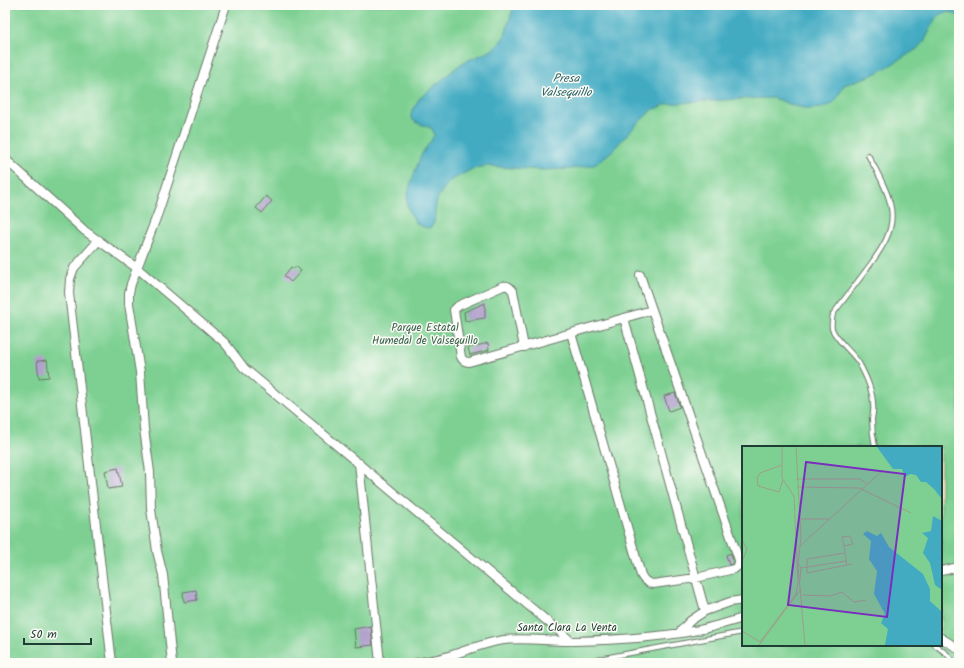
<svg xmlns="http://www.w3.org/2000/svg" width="964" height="668" font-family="Kalam,sans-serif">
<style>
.green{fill:#7dd092;stroke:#4e8663;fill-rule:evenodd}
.water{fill:#42abc2;stroke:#30747b}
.building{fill:#b1a1cc}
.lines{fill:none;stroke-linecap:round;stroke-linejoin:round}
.lane-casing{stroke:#697666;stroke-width:6}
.street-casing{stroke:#697666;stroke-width:10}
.lane{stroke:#fff;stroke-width:4}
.street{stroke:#fff;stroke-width:8}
.labels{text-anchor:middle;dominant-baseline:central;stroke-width:3;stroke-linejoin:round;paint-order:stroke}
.park-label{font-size:11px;fill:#36624c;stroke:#fdfcf7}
.street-label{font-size:11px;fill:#1f3d34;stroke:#fdfcf7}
.water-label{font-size:12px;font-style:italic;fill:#2b6466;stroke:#fdfcf7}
.inset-road{fill:none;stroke:#9e9f8a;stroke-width:1}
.view{fill:#7b2cbf;fill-opacity:0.15;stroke:#7b2cbf;stroke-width:2}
.inset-edge{fill:none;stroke:#1f3d34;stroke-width:2}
</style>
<rect width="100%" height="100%" fill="#fdfcf7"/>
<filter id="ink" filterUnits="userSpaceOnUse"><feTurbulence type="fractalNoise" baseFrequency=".025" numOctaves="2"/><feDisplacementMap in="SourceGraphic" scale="8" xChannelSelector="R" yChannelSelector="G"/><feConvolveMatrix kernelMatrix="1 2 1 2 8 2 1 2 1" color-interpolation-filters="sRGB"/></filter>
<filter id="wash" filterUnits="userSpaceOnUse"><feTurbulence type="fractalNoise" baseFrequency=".012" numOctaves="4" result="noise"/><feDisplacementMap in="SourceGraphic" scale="16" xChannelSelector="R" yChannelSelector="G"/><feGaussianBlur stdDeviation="0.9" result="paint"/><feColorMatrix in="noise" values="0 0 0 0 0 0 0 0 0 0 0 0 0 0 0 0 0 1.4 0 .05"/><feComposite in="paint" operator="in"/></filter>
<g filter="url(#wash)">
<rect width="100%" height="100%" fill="#f3e1c4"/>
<path class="green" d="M5 5H959V663H5ZM743 447H941V645H743Z"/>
<path class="water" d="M514 5H959V16L950 12 944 13 938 16 933 24 925 40 917 49 889 66 875 74 844 85 836 100 832 104 822 108 809 109 794 106 782 101 772 98 738 99 667 104 652 110 636 125 611 152 594 165 571 169 542 170 486 166 472 169 450 181 439 195 436 204 434 223 432 226 429 228 424 227 417 224 410 213 407 205V199L410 185 421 155 432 139 434 135 433 131 431 128 415 122 411 118V114L419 99 458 66 466 61 490 51 498 45 505 35Z"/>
<g id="blocks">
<path class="building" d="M266 196 272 201 262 213 256 208Z
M296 266 301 271 291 282 284 276 291 267 294 269Z
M485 303V318L465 321 464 312Z
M488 343 489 350 470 355 468 348Z
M47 360 49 377 39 378 37 361Z
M675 393 680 407 669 411 664 396Z
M118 468 122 487 108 489 105 471Z
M731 553 733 562 732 564 729 565 726 555Z
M196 590 197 600 184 602 183 592Z
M371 626 373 645 356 647 354 629Z"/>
</g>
</g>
<g filter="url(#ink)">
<use href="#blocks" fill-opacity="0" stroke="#697666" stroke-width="1"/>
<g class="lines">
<defs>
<path id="lane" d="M868 155C876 170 886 186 890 203 898 232 877 255 861 277 852 289 842 302 833 314 832 319 831 324 832 329 837 341 852 352 859 363 865 374 873 391 873 404 874 409 873 414 872 419 872 429 873 438 875 447
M935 645 947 654 954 663
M577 663 743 632"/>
<path id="street" d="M5 159 85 231 137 268 225 343 244 368 571 641
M99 240 74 268 70 279 69 293 112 663
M624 318 705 611 690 621 679 633
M571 333 641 575C644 581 647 583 653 584L696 578 734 569C738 567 739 565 739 560L640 275
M524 347 513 291C510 287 508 285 503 286L458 306 454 310 461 357C463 361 465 362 469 362L652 310
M359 463 380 663
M941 571 959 567
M705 611 730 602 743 600
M941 638 959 649
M172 663 163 575 157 551 151 509 150 472 144 429 140 372 129 304V293L131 284 158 213 226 5
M416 663C428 661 440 659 452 655 469 650 486 642 504 640 528 637 551 642 574 641 614 640 654 638 693 631 710 628 726 623 743 618"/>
</defs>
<use href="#lane" class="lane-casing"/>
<use href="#street" class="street-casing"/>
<use href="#lane" class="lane"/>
<use href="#street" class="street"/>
</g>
</g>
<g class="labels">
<g class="park-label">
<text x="425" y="328">Parque Estatal<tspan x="425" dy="13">Humedal de Valsequillo</tspan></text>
</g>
<g class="street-label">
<text x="567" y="628">Santa Clara La Venta</text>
</g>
<g class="water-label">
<text x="566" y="78">Presa<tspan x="566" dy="14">Valsequillo</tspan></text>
</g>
</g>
<g transform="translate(742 446)">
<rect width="200" height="200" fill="#f3e1c4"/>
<path d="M0 1H200V199H0Z" fill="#7dd092"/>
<path d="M135 1H200V53L192 43 184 36H179L174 29 168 28 163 31 160 23H151ZM191 70 200 75V144L193 139 188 117 181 107 186 92 180 87 189 85ZM125 85 135 90 139 87 147 101 181 128 188 143V155L200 166V199H143L146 183 139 177 143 168 132 148 135 125 127 113 129 95 121 88Z" fill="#42abc2"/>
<path class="inset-road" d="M54 1 59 91 56 119 63 199M40 19 18 27 15 32 16 40 37 46 41 34M54 33H118L125 38M55 41 117 42 169 67M56 73H87M0 93 5 104 0 115M58 100 139 26M102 100 111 98 108 90 100 91 102 100 105 119M103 107 65 113V127L110 118M56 117 59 122 104 115M58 134 59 122M60 149 88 150 100 146 112 156 124 154M0 185 18 196 54 148 56 137 52 50 40 32V1M17 199 59 143"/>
<path class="view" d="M64 16 163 28 145 171 46 159Z"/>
<rect width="200" height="200" class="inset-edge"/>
</g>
<rect width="964" height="668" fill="none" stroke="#fdfcf7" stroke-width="20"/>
<path d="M24 638v6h67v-6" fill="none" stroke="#1f3d34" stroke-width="2"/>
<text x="30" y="638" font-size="12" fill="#1f3d34" stroke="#fdfcf7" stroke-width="3" paint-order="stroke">50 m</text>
</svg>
